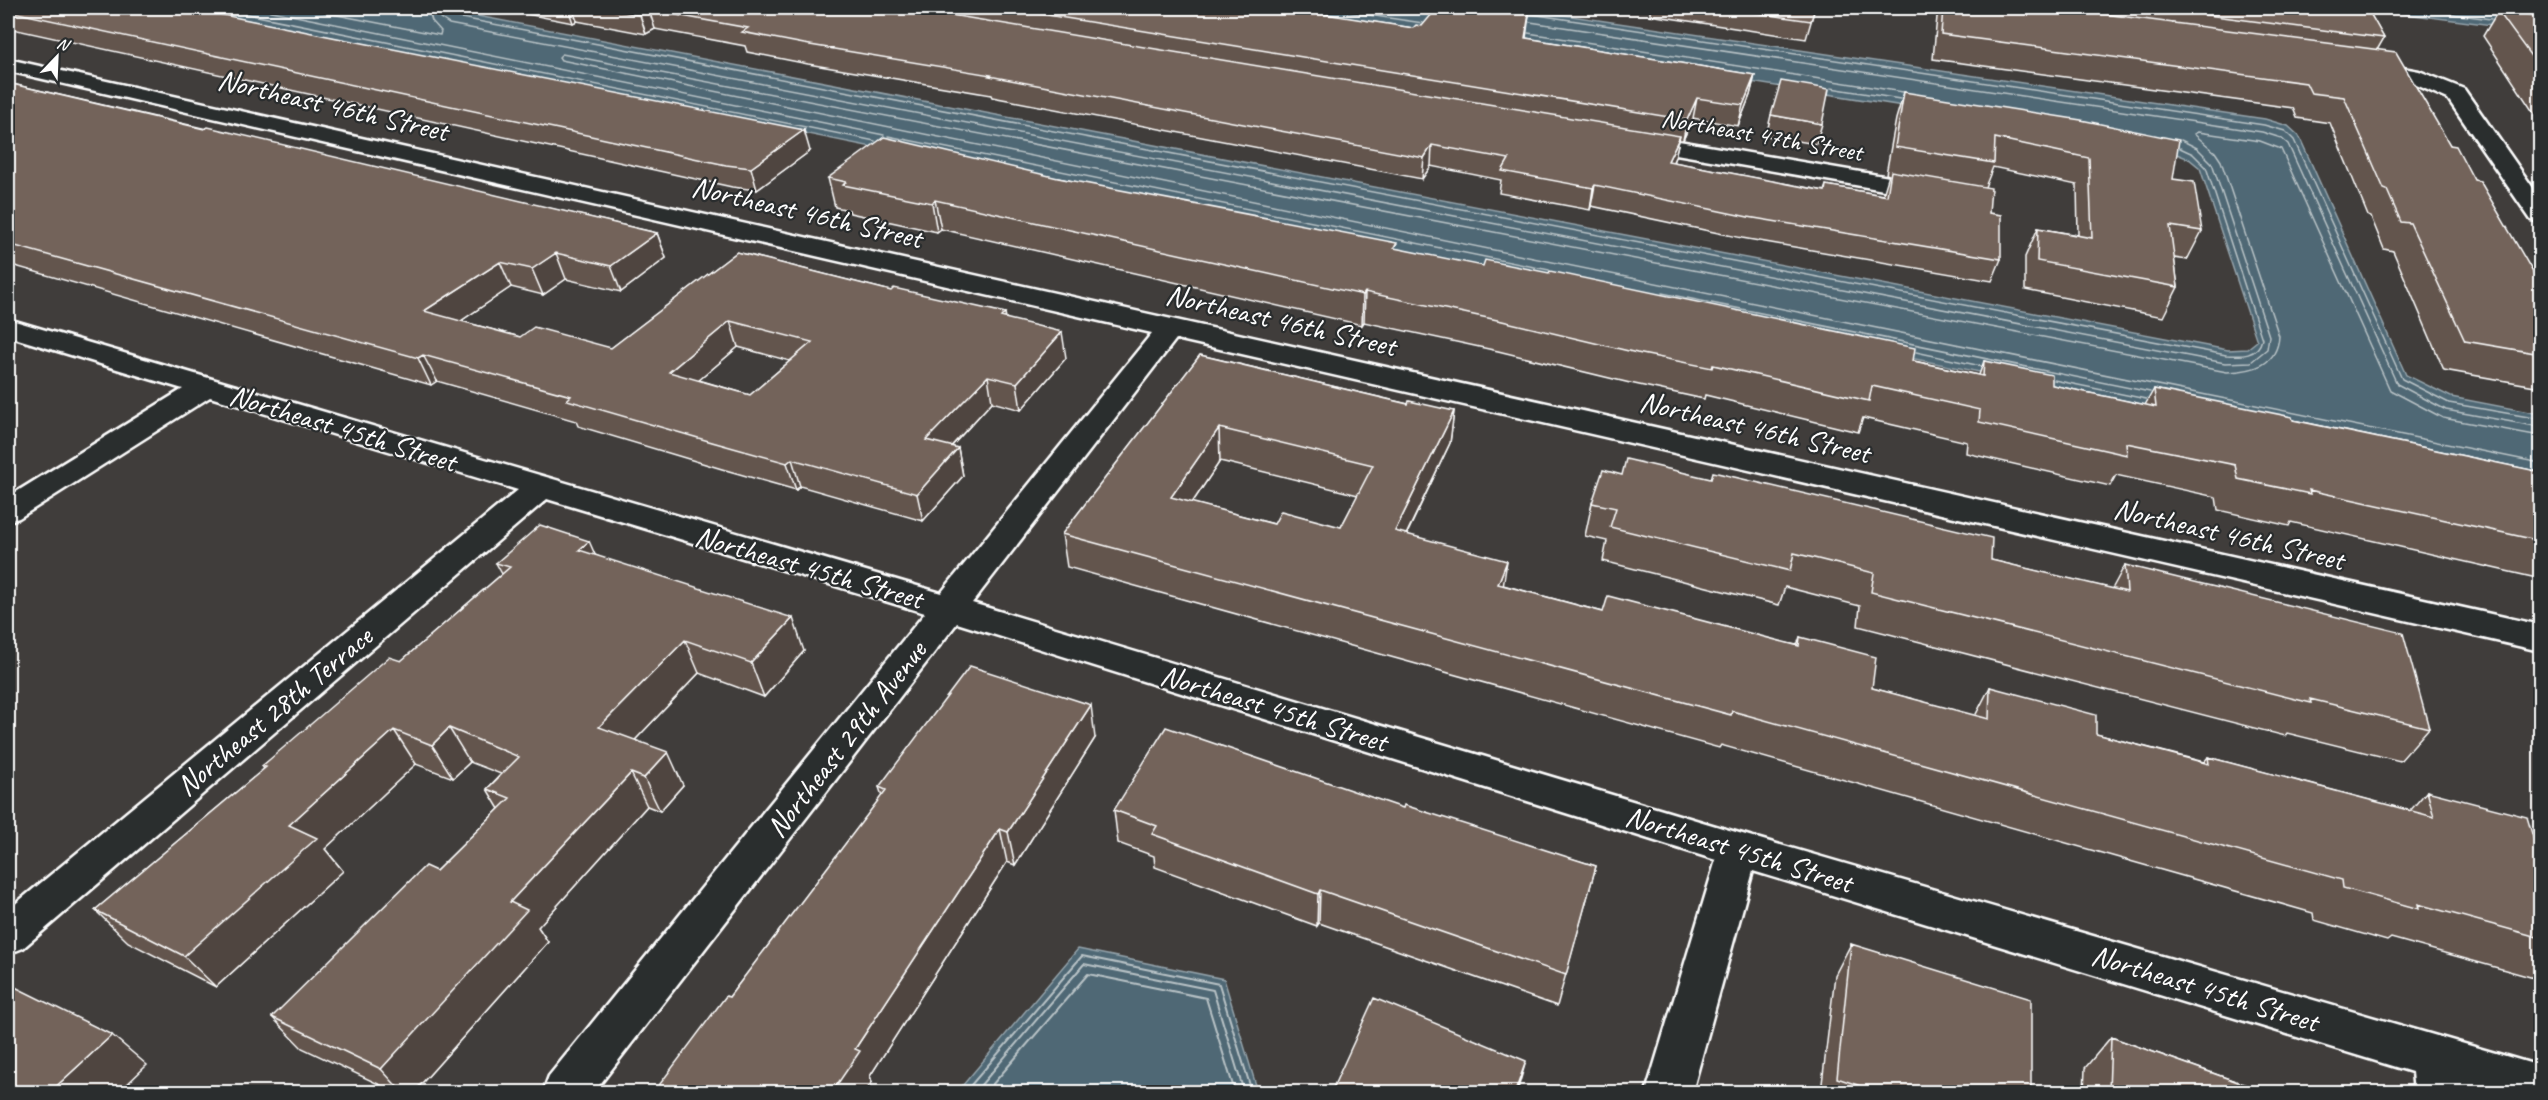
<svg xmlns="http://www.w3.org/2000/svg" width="2548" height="1100" font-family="Caveat,sans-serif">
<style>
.water{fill:#4f6874;stroke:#95a4ac;stroke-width:1.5}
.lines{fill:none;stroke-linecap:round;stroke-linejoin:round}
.shore-far1{stroke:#b9c3c7;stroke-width:1.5}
.shore{stroke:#b9c3c7;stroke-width:2}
.street-casing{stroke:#fff;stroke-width:5}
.street{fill:#2a2d2e;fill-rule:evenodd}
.wall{fill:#63554d;stroke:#fff;stroke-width:1.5;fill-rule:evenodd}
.shaded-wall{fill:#50453f;stroke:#fff;stroke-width:1.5}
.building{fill:#73635a;stroke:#fff;stroke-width:1.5;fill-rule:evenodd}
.labels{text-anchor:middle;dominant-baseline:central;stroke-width:4.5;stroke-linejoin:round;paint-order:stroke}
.far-street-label{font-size:26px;fill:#fff;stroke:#2a2d2e}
.street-label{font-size:30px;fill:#fff;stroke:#2a2d2e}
</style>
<rect width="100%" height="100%" fill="#403d3b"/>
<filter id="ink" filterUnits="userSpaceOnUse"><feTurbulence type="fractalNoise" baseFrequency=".0167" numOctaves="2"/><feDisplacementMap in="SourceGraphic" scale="12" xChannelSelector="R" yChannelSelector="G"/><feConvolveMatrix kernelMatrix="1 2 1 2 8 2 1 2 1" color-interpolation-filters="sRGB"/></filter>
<g filter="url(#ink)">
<path class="water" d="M188 8H436L2228 350 2247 349 2257 341 2200 168 2189 159 2157 146 1282 8H1517L2265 119 2288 126 2299 136 2406 375 2451 397 2540 414V486Z
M2358 8H2540V31Z
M1078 949 1224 979 1258 1092H957Z"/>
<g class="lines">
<path class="shore-far1" d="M218 8 875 141
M256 8 884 135
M301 8 440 35 441 31 432 21 428 8
M437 8 440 18 449 24 2225 363 2251 362 2267 349 2269 336 2212 163 2197 148 2181 140
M445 8 446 13 451 16 2226 355C2241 356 2258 357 2262 339L2206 167 2193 154 2180 148
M1321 8 1423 23
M2405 8 2491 19
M1531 14 2264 125 2285 131 2294 140 2402 379 2449 403 2540 419
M1530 22 2262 132 2281 138 2288 144 2397 384 2446 410 2540 427
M1528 33 1903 92
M1831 88 1900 99
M888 136 1549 270
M1662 293 2150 392
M1916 352 1981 366
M2054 380 2146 399
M2540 436 2443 418 2390 390 2281 149 2260 141 2198 132 2194 134 2215 152 2221 161 2279 336C2277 366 2253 371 2227 372L562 54 559 57 561 60 2540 463"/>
<path class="shore" d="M965 1092 1082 956 1219 984 1252 1092
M975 1092 1084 964 1213 990 1244 1092
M986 1092 1088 974 1206 998 1235 1092"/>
<defs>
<path id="street" d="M8 59 2540 625V651L1176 339 972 603 1739 833 2540 1066V1092H2478L2460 1087V1092H2414L2412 1072 1753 871 1692 1092H1646L1716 860 957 623 594 1092H543L549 1076 925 613 547 499 23 948 8 954V910L518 490 210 397 19 518 8 521V497L183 389 8 336V319L941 593 1152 333 8 71Z
M2365 61 2419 71 2464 89 2540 198V222L2531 220 2448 99 2405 80 2358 71 2355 67 2358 63Z
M1632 133 1930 184 1938 186 1942 191 1938 196 1930 198 1624 145 1621 140 1624 135Z"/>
</defs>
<use href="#street" class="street-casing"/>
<use href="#street" class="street"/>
</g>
<path class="wall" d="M8 8 810 151 757 190 732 187 8 28Z
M496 8H1302L1321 14 1413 28 1530 8 1526 38 1755 75 1750 95 1738 126 1693 118 1683 140H1679L1675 157 1673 162 1824 191 1826 185 1883 195 1889 175 1886 174 1896 119 1904 92 2173 179 2202 231 2187 260 2174 258 2178 287 2163 317 2025 290V257L2038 228 2078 235 2077 185 1993 167 1985 187 1989 213 2001 259 1992 281 1742 238 1591 206 1590 210 1499 193 1501 180 1431 166 1422 179 992 97 991 95 808 64 747 52 745 46 655 29 646 34 577 21 573 23Z
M1650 8H1815L1806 39 1650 15Z
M1940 8H2367L2384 38 2377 50 2450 145 2474 180 2541 286V387L2444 370 2393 251 2384 249 2371 217 2368 216 2330 123 2297 118 2293 108 1933 59 1937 17Z
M2498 11 2541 16V121H2539L2483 36Z
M8 83 657 233 666 258 621 292 566 279 543 295 511 287 461 321 520 337 611 348 737 252 891 291 1005 313 1006 318 1066 358 1021 410 992 402 951 447 958 448 963 476 923 521 800 486 796 490 722 469 578 426 576 421 437 381 431 385 8 264ZM738 347 790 361 750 395 699 380Z
M1771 115 1822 124 1816 144 1766 136Z
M828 178H1058L1397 249 1979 375 1984 361 2052 385 2145 405 2154 389 2293 420 2541 472V579L2291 522 2289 526 2218 510 2216 497 2116 475 2110 486 1966 453 1967 442 1863 418 1858 432 1705 395 1704 399 1630 383 1498 351 1364 322 1362 325 941 229 937 232 850 213 849 210 835 207Z
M1200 355 1408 404 1454 411 1450 443 1407 534 1503 585 1603 612 1797 645 1800 637 1872 688 1975 716 1990 687 2096 734 2204 762 2208 757 2410 811 2427 791 2541 858V980L2391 938 2387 941 2314 920 2313 913 1721 745 1719 748 1067 567 1062 534ZM1220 461 1358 495 1341 527 1274 524 1192 503Z
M1592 503 1991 560 2112 589 2125 565 2429 728 2400 761 2287 733 2285 736 1858 626 1860 606 1785 587 1779 605 1603 561 1607 541 1585 536Z
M595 555 804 651 764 697 699 673 635 740 683 785 660 811 647 806 538 927 548 942 414 1092H395L302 1048 272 1017 436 871 499 809 487 789 501 774 470 762 453 778 416 764 325 849 343 871 216 987 128 942 95 910 264 769 262 766 401 661 502 574 496 563Z
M1095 738 1015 865 1007 862 870 1076 872 1082 729 997 882 796 879 787Z
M1403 808 1596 866 1557 1006 1319 923 1317 926 1155 867 1154 856 1118 843 1114 810Z
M1851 944 2031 1092H1821L1835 975Z
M2111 1037 2266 1092H2084L2085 1068Z"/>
<path class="shaded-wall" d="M568 8H572L577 21 573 23Z
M649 10 655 29 646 34 640 15Z
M1755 75 1750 95 1738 126 1743 105Z
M1697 98 1693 118 1683 140 1687 120Z
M804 130 810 151 757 190 751 168Z
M1680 136 1675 157 1664 182 1668 161Z
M1432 145 1431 166 1422 179 1424 158Z
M1595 185 1591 206 1590 210 1593 188Z
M935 200 941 229 937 232 932 203Z
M657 233 666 258 621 292 611 266Z
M556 253 566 279 543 295 532 269Z
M500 262 511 287 437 337 424 311Z
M1365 292 1364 322 1362 325 1363 295Z
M730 321 738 347 678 398 669 372Z
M1062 332 1066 358 1021 410 1017 383Z
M423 355 437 381 431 385 418 358Z
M988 376 992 402 932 467 926 440Z
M1454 411 1450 443 1392 564 1395 531Z
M1219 428 1220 461 1174 530 1171 497Z
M958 448 963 476 923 521 917 494Z
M792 459 800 486 796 490 787 463Z
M589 541 604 575 579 550Z
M1507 561 1502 594 1498 584Z
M793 618 804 651 764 697 751 663Z
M685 640 699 673 616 760 599 727Z
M1091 705 1095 738 1015 865 1008 832Z
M449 728 470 762 453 778 432 745Z
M394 730 416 764 325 849 343 871 216 987 184 956 289 825Z
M668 752 683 785 660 811 644 778Z
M631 773 647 806 538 927 548 942 414 1092H402L381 1069 510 902Z
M1000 829 1007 862 870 1076 872 1082 865 1092H832L855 1049Z
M1320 890 1319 923 1317 926 1318 894Z
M112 1035 147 1065 119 1092H50Z
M1526 1061 1517 1092H1515Z"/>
<path class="building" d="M8 8H189L322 35 804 130 751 168 726 165 8 11Z
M601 8H909L1680 136 1668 161 1825 191 1826 185 1887 196 1891 171 1991 188 1989 213 2001 215V259L1748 217 1595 185 1593 188 1502 171 1509 159 1432 145 1424 158 989 76 991 75 804 44 742 32 748 28 649 10 640 15Z
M1004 8H1302L1321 11 1319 13 1413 28 1416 25 1422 26 1437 8H1530L1525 38 1755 75 1743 105 1697 98 1687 120Z
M1722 8H1815L1811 21Z
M1943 8H2058L2396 52 2450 145 2456 146 2474 180 2480 181 2541 286V354L2465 341 2410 223 2401 222 2387 190 2384 189 2344 97 2311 93 2306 83 1941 34Z
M2154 8H2367L2384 38Z
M2498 11 2541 16V70Z
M1781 81 1829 89 1822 124 1771 115Z
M8 83 204 129 208 127 657 233 611 266 556 253 532 269 500 262 424 311 520 337 534 327 611 348 737 252 891 291 894 288 1005 313 1001 317 1062 332 1017 383 988 376 926 440 958 448 917 494 792 459 787 463 712 442 567 400 571 396 423 355 418 358 8 244ZM730 321 812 342 750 395 669 372Z
M1904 92 2081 120 2179 140 2173 179 2194 182 2202 231 2170 226 2178 287 2037 261 2038 228 2092 238 2089 158 1995 138 1994 163 1895 147Z
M884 137 1058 178 1397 243 1394 248 1483 266 1485 260 1549 273 1550 271 1915 348 1913 361 1983 376 1984 361 2052 375V385L2156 407 2154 389 2292 417 2293 420 2541 472V541L2309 490 2310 494 2238 479 2235 465 2126 443 2127 455 1979 422 1980 410 1872 386 1869 401 1713 365 1712 368 1637 353 1502 321 1365 292 1363 295 935 200 932 203 843 185 846 182 828 178Z
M1200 355 1408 404 1409 401 1454 411 1395 531 1507 561 1498 584 1603 612 1608 596 1799 646 1800 637 1876 657 1872 688 1989 719 1990 687 2096 715V734L2209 764 2208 757 2434 817 2427 791 2527 817 2539 857 2541 858V938L2418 904 2419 909 2343 888 2342 880 1732 711 1731 715 1062 534ZM1219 428 1373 465 1341 527 1281 511 1274 524 1171 497Z
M1626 459 1711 479 1713 472 1992 538 1991 560 2127 592 2125 565 2403 633 2429 728 2310 699 2311 703 1871 592 1874 573 1794 553 1790 571 1610 527 1616 508 1592 503 1603 470 1622 475Z
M540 525 589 541 579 550 793 618 751 663 685 640 599 727 668 752 644 778 631 773 510 902 527 910 381 1069 272 1017 425 866 436 871 510 798 487 789 519 757 449 728 432 745 394 730 289 825 317 838 184 956 95 910 266 767 262 766 389 657 401 661 510 567 496 563Z
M970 666 1091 705 1008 832 1000 829 855 1049 860 1051 832 1092H654L726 996 729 997 886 790 879 787Z
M1166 727 1403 808 1404 805 1596 866 1566 975 1320 890 1318 894 1152 834 1157 826 1114 810Z
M1851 944 2031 999V1092H1878L1837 1078Z
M9 984 112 1035 50 1092H8V986Z
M1374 998 1526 1061 1515 1092H1331Z
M2111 1037 2266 1092H2109Z
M182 1088 191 1092H177Z"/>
</g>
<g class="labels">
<g class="far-street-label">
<text transform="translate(1762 135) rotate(10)">Northeast 47th Street</text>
</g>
<g class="street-label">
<text transform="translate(333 105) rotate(13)">Northeast 46th Street</text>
<text transform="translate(807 212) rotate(13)">Northeast 46th Street</text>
<text transform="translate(1281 320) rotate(13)">Northeast 46th Street</text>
<text transform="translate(1755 427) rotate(13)">Northeast 46th Street</text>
<text transform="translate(343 428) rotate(17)">Northeast 45th Street</text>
<text transform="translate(2229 534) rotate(13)">Northeast 46th Street</text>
<text transform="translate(809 567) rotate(16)">Northeast 45th Street</text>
<text transform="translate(1274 708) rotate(17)">Northeast 45th Street</text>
<text transform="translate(274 711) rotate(-40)">Northeast 28th Terrace</text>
<text transform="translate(846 739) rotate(-52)">Northeast 29th Avenue</text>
<text transform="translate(1739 849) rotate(17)">Northeast 45th Street</text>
<text transform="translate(2205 988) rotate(17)">Northeast 45th Street</text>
</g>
</g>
<rect width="2548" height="1100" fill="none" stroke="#2a2d2e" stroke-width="30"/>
<rect x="15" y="15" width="2518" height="1070" fill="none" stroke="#fff" stroke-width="2" filter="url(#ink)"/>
<g transform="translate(57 57) rotate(23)" stroke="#2a2d2e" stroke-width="4.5" paint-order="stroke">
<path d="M0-4.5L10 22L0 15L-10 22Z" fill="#ffffff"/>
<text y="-9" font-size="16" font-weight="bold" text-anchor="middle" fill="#ffffff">N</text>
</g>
</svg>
